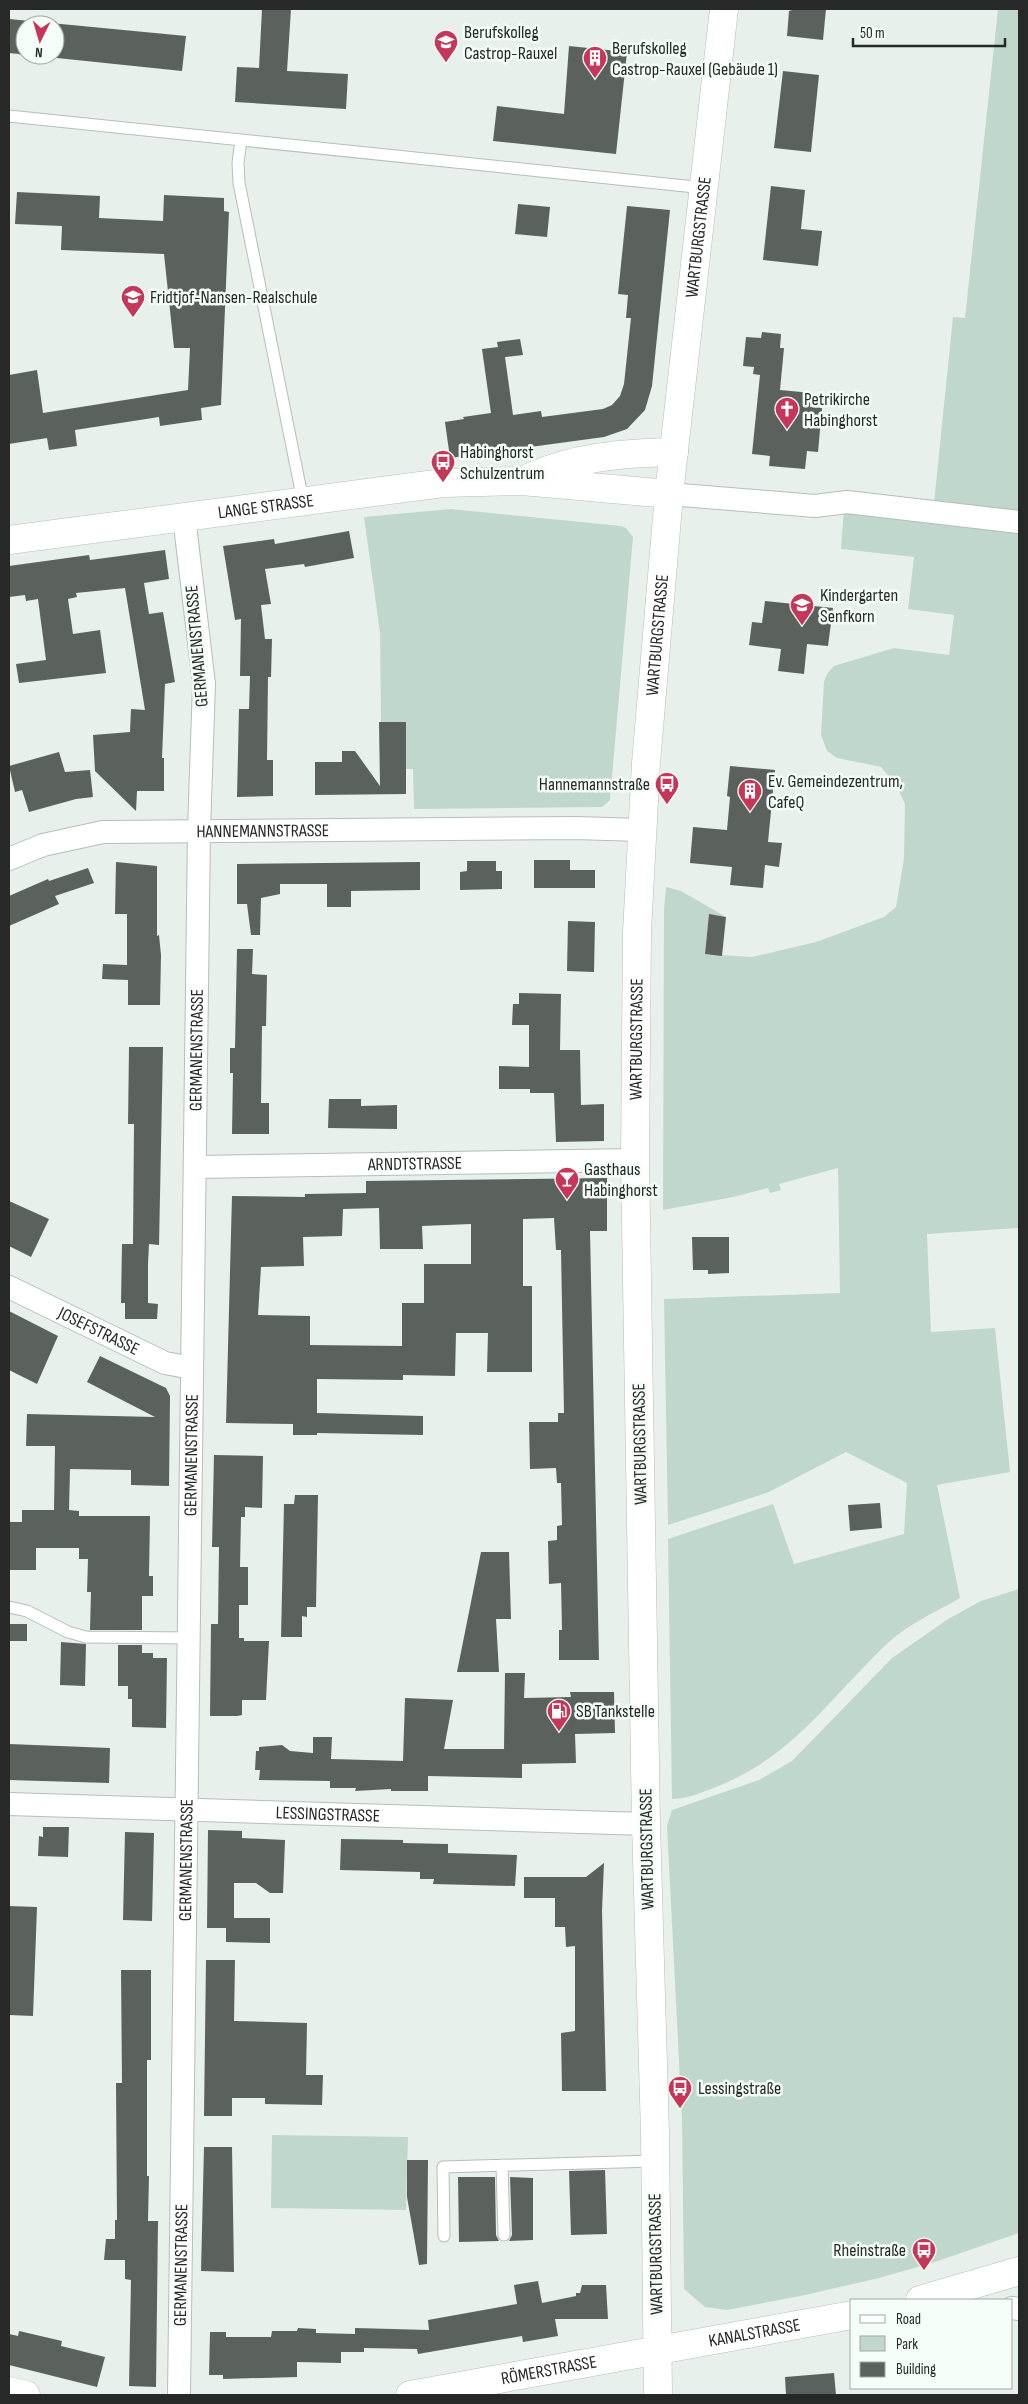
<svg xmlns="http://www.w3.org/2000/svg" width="1028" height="2404" font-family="'Sofia Sans Condensed',sans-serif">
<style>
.green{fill:#c0d8cb}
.building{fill:#5b625e;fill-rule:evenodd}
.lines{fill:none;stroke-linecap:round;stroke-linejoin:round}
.service-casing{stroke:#b6beba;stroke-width:13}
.minor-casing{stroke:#b6beba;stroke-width:24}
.tertiary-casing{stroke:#b6beba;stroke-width:29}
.secondary-casing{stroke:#b6beba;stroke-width:29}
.service{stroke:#fff;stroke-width:11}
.minor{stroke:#fff;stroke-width:22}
.tertiary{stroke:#fff;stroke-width:28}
.secondary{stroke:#fff;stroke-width:28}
.labels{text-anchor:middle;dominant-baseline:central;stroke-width:5;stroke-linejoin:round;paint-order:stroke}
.poi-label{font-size:18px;fill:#262927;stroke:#f5fdf9;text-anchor:start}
.street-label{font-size:18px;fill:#262927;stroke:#f5fdf9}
</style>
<rect width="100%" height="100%" fill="#e8f0eb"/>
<path class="green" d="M998 9H1019V512L934 503 953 317 965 318Z
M844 506 1019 524V1228L927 1234 931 1332 995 1328 1010 1472 937 1485 960 1598C936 1612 910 1623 889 1642 830 1697 796 1755 716 1787 702 1792 688 1799 672 1799L668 1539 773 1504 794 1564 904 1534 907 1483 846 1452 769 1492 668 1525 664 1299 840 1293 838 1168 779 1184 781 1190 770 1193 768 1188 733 1197 663 1210 664 910 666 887 681 891 726 917 709 915 705 954 752 957 816 942 884 917 896 907 904 858 905 804 896 785 881 767 837 758 827 751 821 735 824 682 827 674 834 666 894 648 949 655 954 615 908 609 914 557 841 549Z
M451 509 621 526 626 528 633 537 610 800 602 807 414 809 413 769H406V722H381L380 633 364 517Z
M1019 1589V2233L935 2262 879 2278 805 2295 727 2310 705 2307 684 2289 682 2120 667 1826 672 1810 759 1780 792 1761 892 1658 948 1619 981 1601Z
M272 2135 408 2137 406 2210 271 2208Z"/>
<path class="building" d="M262 9H291L287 71 348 74 346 109 235 102 237 67 259 68Z
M795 9H826L823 40 787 36 789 11Z
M9 19 186 36 182 71 9 53ZM25 25H55V55H25Z
M569 46 627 52 616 154 493 141 497 106 564 114Z
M783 71 819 75 811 152 774 148Z
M771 186 805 190 801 229 822 231 818 266 763 260Z
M17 192 100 196 99 218 163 221 164 195 224 198V211L229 212 221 405 201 408 202 420 160 426 159 417 75 430 77 446 49 450 47 438 9 444V375L37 370 43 413 188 390 190 348H174L164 254 61 250 62 226 15 224Z
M518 204 550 207 547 237 515 234Z
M627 206 670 210 652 386 645 410 627 429 604 437 450 458 445 422 464 419 463 417 491 413 482 349 498 347 497 342 520 339 523 355 505 357 513 415 541 411 542 417 603 409 612 405 620 396 624 384 631 318H626L628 295 618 294Z
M762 332 781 334 780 348H784L780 390 812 393 810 407 822 408 818 452 807 451 805 469 769 466 770 456 752 454 760 375 753 374 754 367 743 366 746 337 761 338Z
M349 531 354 558 305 567 304 564 265 569 271 604 261 605 265 639H272L271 677H268L267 760H273V796L237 797 239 709H249L250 676H240L241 619 235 620 223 546 274 539 275 544Z
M165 550 169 579 144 583 149 614 163 612 175 682 165 684 162 758H164V791H137L136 811 95 771 93 735 130 732 131 709 145 710 125 588 76 593 77 597 68 599 73 634 100 630 106 673 19 683 16 664 46 660 38 599 26 601 25 595 9 597V566L89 555 90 560Z
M765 601 833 608 828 646 807 644 804 674 778 671 781 649 749 645 752 622 762 623Z
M379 722H406V794L315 795V762H342V751H355L380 786Z
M59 752 65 772 90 770 93 797 76 799 29 812 22 790 15 792 9 766Z
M730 766 775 770 768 842 782 843 779 867 765 865 763 888 730 885 732 867 690 863 693 827 727 830 730 797 727 796Z
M534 860H570V870H595V888H534Z
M467 861H496V871H502V889L460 890V872L467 871Z
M116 862 157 866V936L159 935 161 955 160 1005H128V980L102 979 103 964 127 965V914H115Z
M420 862V890L351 891V907H327V884H280V894L261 898 260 935H251L247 904H237V864Z
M88 868 94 883 55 896 59 904 9 926V896L48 879 49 881Z
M709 914 726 917 722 956 705 954Z
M568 921 595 922 594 972 567 971Z
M237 949H253L252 974 267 975 266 1026H262L261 1103H269V1134H232L233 1073H230V1048H235Z
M519 993 561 994 560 1050H580L581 1105 604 1104V1141L556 1142 554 1093H530V1089H499V1066L529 1067V1025H512L513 1004H519Z
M129 1047H163L159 1245 149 1244 148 1264V1303L158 1304 157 1319H125V1303H121L122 1244H133L134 1124H128Z
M329 1099H361V1106L397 1105V1129L328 1128Z
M607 1178V1231H590L599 1660H559V1630H562L561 1583 549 1584 548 1541 557 1540V1526L562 1525 561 1483H557L556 1468 530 1469 529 1422H558V1413H564L561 1250H556L554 1218 523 1219V1286H532V1372H487L488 1333H456L455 1376 403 1375V1380L317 1379V1413L423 1416V1435L317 1433V1435H293V1424L226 1423 232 1196 305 1197V1194L366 1193V1181ZM379 1208 380 1249H423L422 1226 471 1224V1264H424V1303H402V1346L310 1345V1316L258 1315 261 1267 304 1266 303 1237 342 1236 343 1209Z
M9 1201 49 1219 31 1257 9 1246Z
M692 1237H729V1273L708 1274V1270H693Z
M9 1311 58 1336 37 1384 9 1370Z
M100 1356 166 1388 170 1396 169 1486 131 1485V1470L70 1469 69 1510 79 1511V1516H150L149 1576H153V1596H142V1630H90L91 1592H87L88 1559H79V1548H36V1570H9V1522H22V1510H54L55 1446H26L27 1414 155 1417 87 1382Z
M214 1455 263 1456 262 1508 245 1507V1517H241L240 1567H248V1605H239V1638H244V1641H269L266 1700H242V1715L237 1716H210L211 1624H218L219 1547H212Z
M295 1495H318L316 1607H307V1617L302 1616V1637H281L284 1504H294Z
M880 1503 882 1528 850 1531 848 1505Z
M481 1552H509L511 1619H496L499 1672H457Z
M9 1624H27V1641H9Z
M61 1642 86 1644 85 1686 60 1685Z
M118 1645H142V1653H153V1658H167L166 1728 132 1727V1699H128V1686H118Z
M505 1673H525L524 1698 571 1697 570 1692H614L615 1733 575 1734 576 1763 522 1764V1778L428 1776V1791H391V1789L355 1791 356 1788H330V1781L259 1780 260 1770H255L256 1751H259V1747L282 1745 290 1751 313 1753V1737H332L331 1759 403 1761 405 1698 453 1700 444 1749H504Z
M9 1744 110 1748 109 1783 9 1780Z
M43 1827H69L68 1857 38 1856 39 1836 43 1837Z
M208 1830 242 1831V1838L285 1840 283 1893H270L256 1883H234V1918H270V1943L226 1942V1928H207Z
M125 1832 154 1833 152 1921 123 1920Z
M341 1839 403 1840V1843L448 1844V1853L517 1855 515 1886 433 1884 434 1879H420V1872L340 1870Z
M604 1863 602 1911 606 2091H562L561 2033 575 2031V1946L566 1947 565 1927H555V1898H524V1877H586Z
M9 1906 37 1907 33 2016 9 2015Z
M206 1960H235L234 2021 307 2023 306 2075H323L322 2105 265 2104V2098H232V2116H204Z
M121 1970H151V2060H147V2176H149L148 2221H158L156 2387 129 2386 131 2280 125 2279V2260H104L106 2239H115V2220H117L116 2083H122Z
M204 2147H232L234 2272 201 2271Z
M407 2160H428L427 2264 419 2265 407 2197Z
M605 2170 607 2234 571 2235 569 2171Z
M458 2177H495L496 2235 499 2241 459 2242Z
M510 2177 533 2178V2240L509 2241 512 2235Z
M538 2281 542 2303 576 2296V2293H580L582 2285H606L608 2319H555L558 2336 523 2342 522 2336 418 2354 417 2349 364 2348V2352H341V2363L297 2362V2377L223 2379V2375H209L210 2332H226V2337H271L272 2331H297L298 2328 316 2329V2333L355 2334V2328L429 2330 428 2320 517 2304 514 2285Z
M19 2331 62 2341 61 2346 105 2357 97 2387 9 2365V2334L18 2336Z
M834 2373 836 2395H786L785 2377Z"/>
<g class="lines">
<defs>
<path id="service" d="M9 116 705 188
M241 140 238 163 239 183 303 501
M9 1607 27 1611 68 1632 86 1637 189 1638
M502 2165 504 2235
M444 2236 443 2167 655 2161"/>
<g id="minor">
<path d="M669 494 815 506 847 502 1019 522"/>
<path id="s1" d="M9 859 43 845 103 832 575 828 641 830"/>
<path id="s2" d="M195 1167 635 1160"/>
<path id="s3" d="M9 1287 165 1363 192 1368"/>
<path id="s4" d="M9 1804 646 1824"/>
<path d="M1012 2308 1019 2309"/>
<path id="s5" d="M179 2395 199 830 204 684 184 517"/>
</g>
<g id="tertiary">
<path d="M526 479C572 457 623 453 674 452"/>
<path id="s6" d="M9 540 443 483 522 481 669 494"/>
</g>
<g id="secondary">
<path d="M920 2300 1019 2271"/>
<path d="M9 2391 26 2395"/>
<path id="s7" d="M410 2395 852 2315"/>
<path id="s8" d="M658 2395 655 2133 646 1824 635 1160 637 932 646 763 669 494 724 9"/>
</g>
</defs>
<use href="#service" class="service-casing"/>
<use href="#minor" class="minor-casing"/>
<use href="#tertiary" class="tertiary-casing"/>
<use href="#secondary" class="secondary-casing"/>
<use href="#service" class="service"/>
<use href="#minor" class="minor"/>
<use href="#tertiary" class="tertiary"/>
<use href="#secondary" class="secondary"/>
</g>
<defs>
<symbol id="school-pin" viewBox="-11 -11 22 30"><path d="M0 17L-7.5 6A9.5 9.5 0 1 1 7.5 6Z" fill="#c63658" stroke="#f5fdf9"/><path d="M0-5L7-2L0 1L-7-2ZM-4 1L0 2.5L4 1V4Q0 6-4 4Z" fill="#fff"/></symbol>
<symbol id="building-pin" viewBox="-11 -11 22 30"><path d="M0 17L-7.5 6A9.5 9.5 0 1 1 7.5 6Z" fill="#c63658" stroke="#f5fdf9"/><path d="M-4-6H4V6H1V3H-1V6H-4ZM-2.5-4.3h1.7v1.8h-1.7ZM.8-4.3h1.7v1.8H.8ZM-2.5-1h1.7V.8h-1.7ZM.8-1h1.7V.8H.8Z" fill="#fff"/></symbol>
<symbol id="church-pin" viewBox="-11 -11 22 30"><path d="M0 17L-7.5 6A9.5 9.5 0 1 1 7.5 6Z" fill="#c63658" stroke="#f5fdf9"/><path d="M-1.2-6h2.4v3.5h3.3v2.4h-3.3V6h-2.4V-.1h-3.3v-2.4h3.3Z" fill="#fff"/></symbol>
<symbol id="bus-pin" viewBox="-11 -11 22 30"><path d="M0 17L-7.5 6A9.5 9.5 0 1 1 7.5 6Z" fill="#c63658" stroke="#f5fdf9"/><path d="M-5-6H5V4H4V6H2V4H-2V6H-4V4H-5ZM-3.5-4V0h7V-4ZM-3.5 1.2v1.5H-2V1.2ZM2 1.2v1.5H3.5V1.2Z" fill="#fff"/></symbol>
<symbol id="bar-pin" viewBox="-11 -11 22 30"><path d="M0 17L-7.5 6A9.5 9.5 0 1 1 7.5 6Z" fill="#c63658" stroke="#f5fdf9"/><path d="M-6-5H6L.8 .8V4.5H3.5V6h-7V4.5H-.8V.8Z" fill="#fff"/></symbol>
<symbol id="fuel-pin" viewBox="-11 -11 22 30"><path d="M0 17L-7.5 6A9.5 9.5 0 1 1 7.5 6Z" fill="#c63658" stroke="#f5fdf9"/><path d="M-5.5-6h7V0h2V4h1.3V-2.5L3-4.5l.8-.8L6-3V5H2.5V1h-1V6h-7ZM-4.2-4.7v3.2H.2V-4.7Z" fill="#fff"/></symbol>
</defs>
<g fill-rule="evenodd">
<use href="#school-pin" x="432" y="28" width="28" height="38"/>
<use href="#building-pin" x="581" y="44" width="28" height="38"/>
<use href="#school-pin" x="119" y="283" width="28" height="38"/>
<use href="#church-pin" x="773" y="395" width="28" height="38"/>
<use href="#bus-pin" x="429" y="448" width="28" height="38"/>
<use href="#school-pin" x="788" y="591" width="28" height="38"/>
<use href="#bus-pin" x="653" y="770" width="28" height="38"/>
<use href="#building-pin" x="736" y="777" width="28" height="38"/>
<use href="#bar-pin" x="553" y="1165" width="28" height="38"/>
<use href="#fuel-pin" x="545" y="1697" width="28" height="38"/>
<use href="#bus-pin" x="666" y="2074" width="28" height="38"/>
<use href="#bus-pin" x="910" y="2236" width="28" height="38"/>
</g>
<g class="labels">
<g class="poi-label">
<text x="464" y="32">Berufskolleg<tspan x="464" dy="21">Castrop-Rauxel</tspan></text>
<text x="612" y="48">Berufskolleg<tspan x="612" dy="21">Castrop-Rauxel (Gebäude 1)</tspan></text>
<text x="150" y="297">Fridtjof-Nansen-Realschule</text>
<text x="804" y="399">Petrikirche<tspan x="804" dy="21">Habinghorst</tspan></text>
<text x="460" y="452">Habinghorst<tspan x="460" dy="21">Schulzentrum</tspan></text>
<text x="820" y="595">Kindergarten<tspan x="820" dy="21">Senfkorn</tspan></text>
<text x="768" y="781">Ev. Gemeindezentrum,<tspan x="768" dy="21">CafeQ</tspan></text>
<text x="650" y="784" text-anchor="end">Hannemannstraße</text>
<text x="584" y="1169">Gasthaus<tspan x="584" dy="21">Habinghorst</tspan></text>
<text x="576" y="1711">SB Tankstelle</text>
<text x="698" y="2088">Lessingstraße</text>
<text x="906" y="2250" text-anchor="end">Rheinstraße</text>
</g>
<g class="street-label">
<text stroke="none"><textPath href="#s8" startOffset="2161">WARTBURGSTRASSE</textPath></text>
<text stroke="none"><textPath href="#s6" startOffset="259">LANGE STRASSE</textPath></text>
<text stroke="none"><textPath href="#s8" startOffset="1761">WARTBURGSTRASSE</textPath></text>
<text transform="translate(197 646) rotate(-95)">GERMANENSTRASSE</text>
<text stroke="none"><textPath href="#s1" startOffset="258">HANNEMANNSTRASSE</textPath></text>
<text stroke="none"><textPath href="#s8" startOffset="1356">WARTBURGSTRASSE</textPath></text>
<text stroke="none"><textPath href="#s5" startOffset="1345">GERMANENSTRASSE</textPath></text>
<text stroke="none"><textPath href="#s2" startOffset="220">ARNDTSTRASSE</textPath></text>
<text stroke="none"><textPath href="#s3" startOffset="100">JOSEFSTRASSE</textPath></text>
<text transform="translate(640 1444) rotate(-91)">WARTBURGSTRASSE</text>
<text stroke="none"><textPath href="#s5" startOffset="940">GERMANENSTRASSE</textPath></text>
<text stroke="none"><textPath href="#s4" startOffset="319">LESSINGSTRASSE</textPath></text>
<text transform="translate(647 1849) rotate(-91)">WARTBURGSTRASSE</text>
<text stroke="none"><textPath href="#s5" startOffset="535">GERMANENSTRASSE</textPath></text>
<text transform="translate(656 2254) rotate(-91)">WARTBURGSTRASSE</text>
<text stroke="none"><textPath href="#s5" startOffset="130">GERMANENSTRASSE</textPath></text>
<text stroke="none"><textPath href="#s7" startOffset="350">KANALSTRASSE</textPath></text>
<text stroke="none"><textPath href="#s7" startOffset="141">RÖMERSTRASSE</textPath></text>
</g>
</g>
<rect width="1028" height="2404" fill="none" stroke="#262927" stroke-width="20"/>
<rect x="850" y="2299" width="162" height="90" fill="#f5fdf9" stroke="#a2a8a5"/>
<rect x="860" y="2315" width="25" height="8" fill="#ffffff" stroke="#a2a8a5"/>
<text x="896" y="2324" font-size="15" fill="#262927">Road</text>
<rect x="860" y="2336" width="25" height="15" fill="#c0d8cb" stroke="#a2a8a5"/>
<text x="896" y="2349" font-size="15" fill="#262927">Park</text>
<rect x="860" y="2362" width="25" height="15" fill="#5b625e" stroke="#a2a8a5"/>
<text x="896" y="2374" font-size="15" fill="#262927">Building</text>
<g transform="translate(40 40) rotate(185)"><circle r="24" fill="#f5fdf9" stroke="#a2a8a5"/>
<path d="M0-4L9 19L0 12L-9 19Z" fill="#c63658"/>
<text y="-8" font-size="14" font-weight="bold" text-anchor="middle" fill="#262927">N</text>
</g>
<path d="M853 38v8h152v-8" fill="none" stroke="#262927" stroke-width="2.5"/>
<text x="860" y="38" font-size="15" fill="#262927" stroke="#f5fdf9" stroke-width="4" paint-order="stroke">50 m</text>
</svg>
